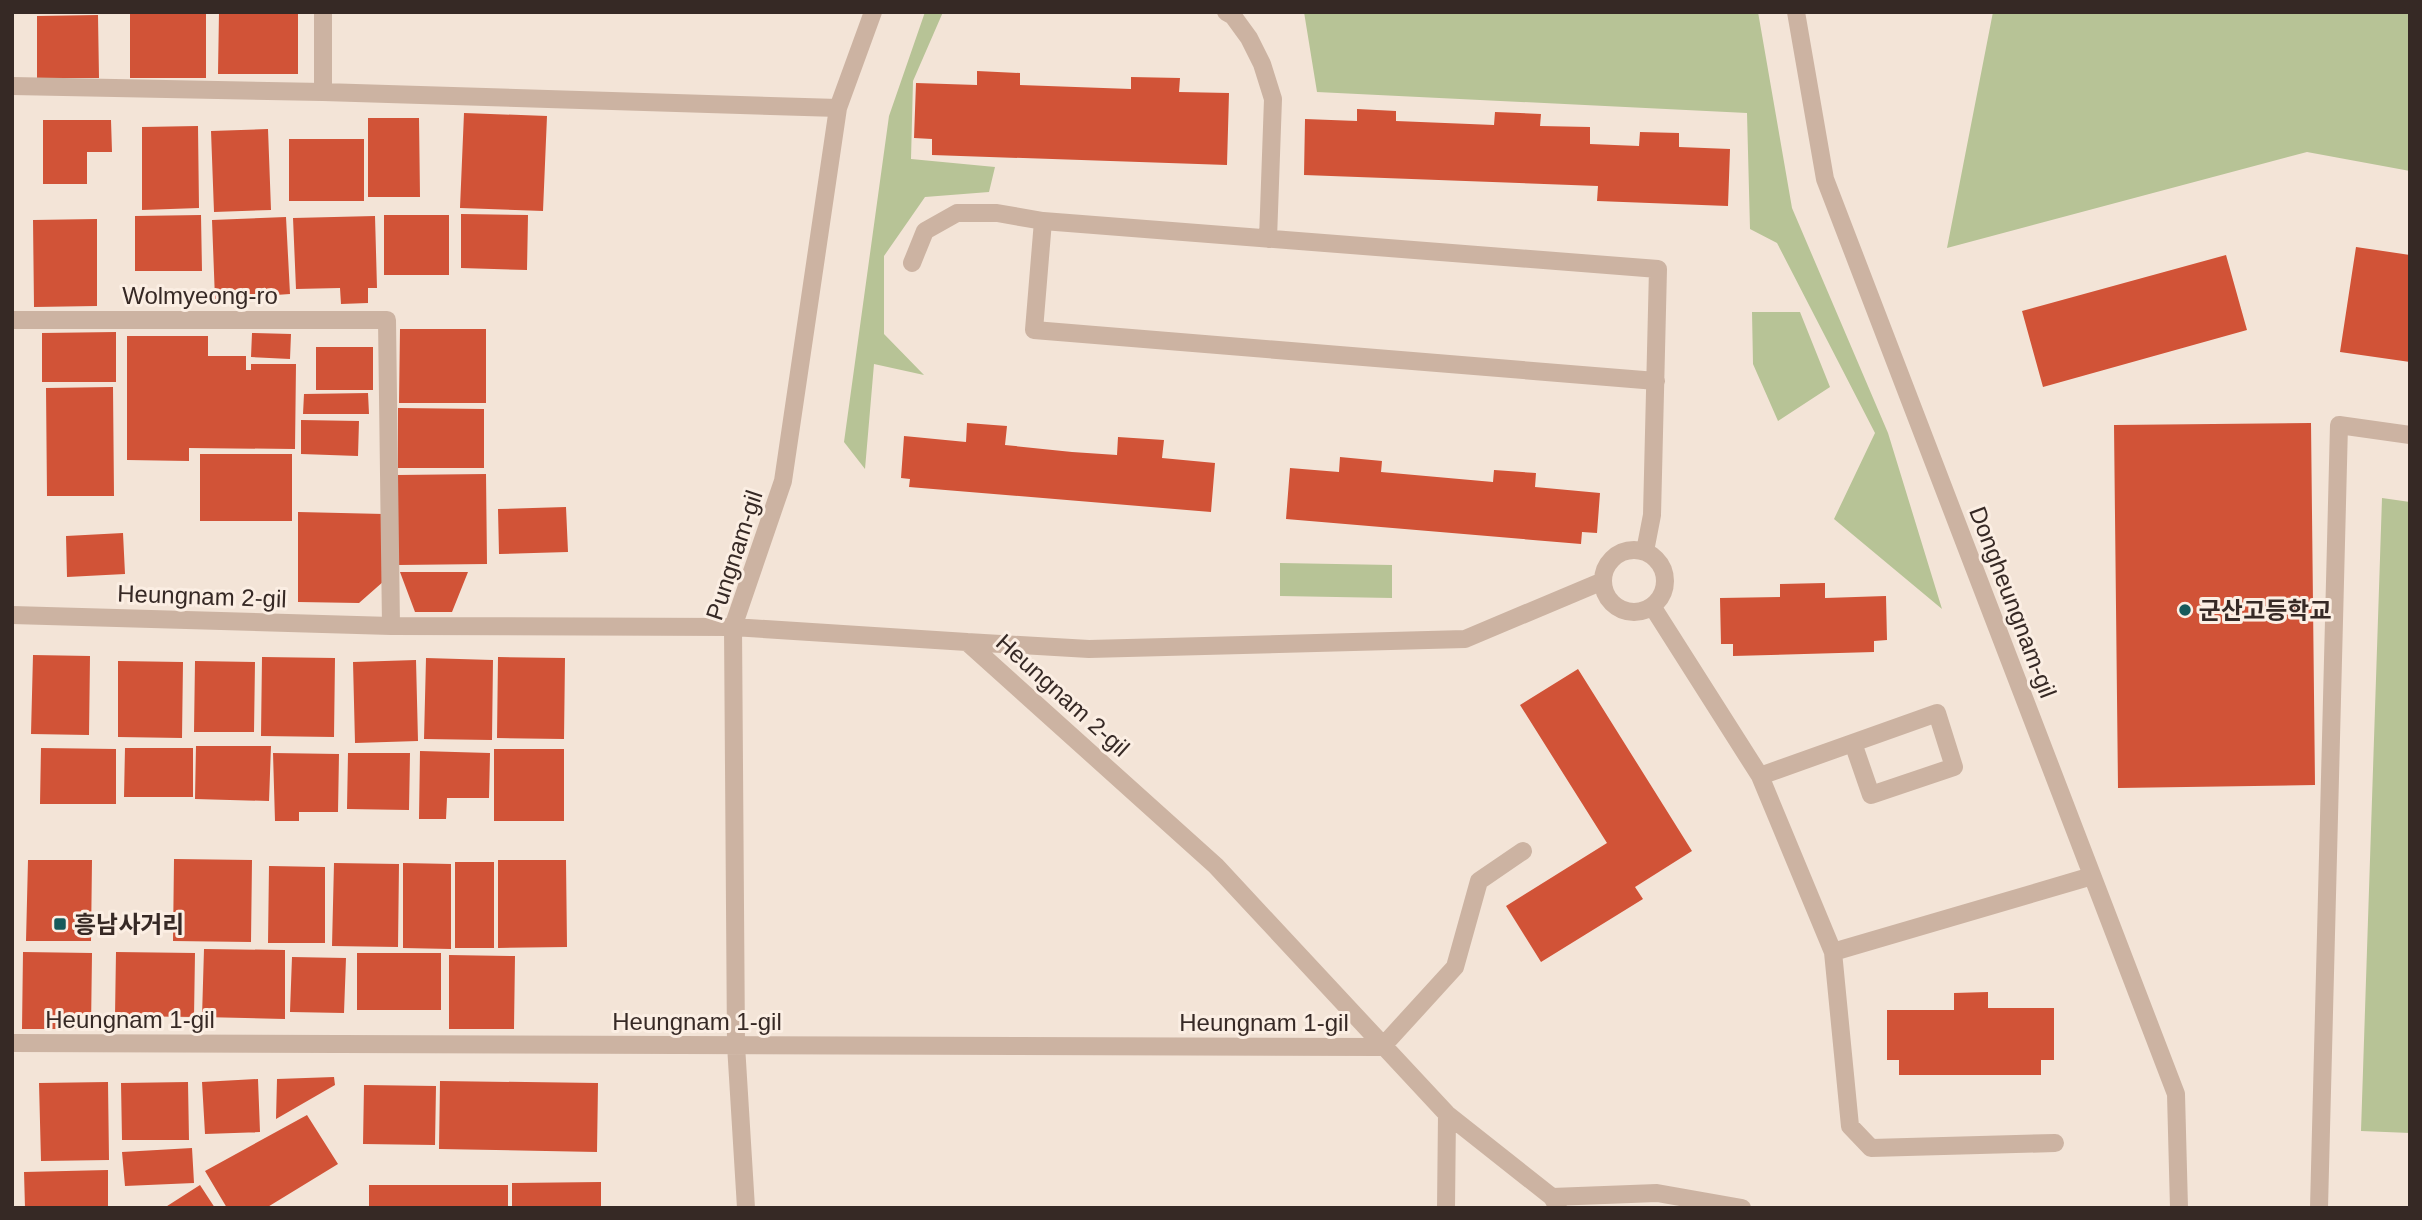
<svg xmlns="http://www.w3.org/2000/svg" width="2422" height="1220" font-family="Arial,'Noto Sans KR',sans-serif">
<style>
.green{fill:#b7c396}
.building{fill:#d15337}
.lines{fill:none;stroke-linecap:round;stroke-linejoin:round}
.minor{stroke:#ccb3a2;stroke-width:18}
.poi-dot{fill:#175a5b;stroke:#fbeee3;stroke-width:2.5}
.labels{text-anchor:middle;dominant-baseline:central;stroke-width:6;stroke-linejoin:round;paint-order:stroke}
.street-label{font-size:24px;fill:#362925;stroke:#fbeee3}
.poi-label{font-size:24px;font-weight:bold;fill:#362925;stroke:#fbeee3;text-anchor:start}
</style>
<rect width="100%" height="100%" fill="#f3e4d7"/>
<path class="green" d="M925 12H943L913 81 911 159 995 167 989 192 925 197 884 256V334L924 375 874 364 865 469 844 442 889 116Z
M1304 12H1758L1792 208 1888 433 1942 609 1834 519 1875 433 1777 243 1750 229 1747 113 1317 92Z
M1993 12H2410V171L2307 152 1947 248Z
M1752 312H1800L1830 387 1778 421 1753 364Z
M2382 498 2410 502V1133L2361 1131Z
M1280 563 1392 565V598L1280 596Z"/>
<path class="building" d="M130 12H206V78H130Z
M219 12H298V74H218Z
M98 15 99 78H37V16Z
M977 71 1020 73V85L1131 89V77L1180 78 1179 92 1229 93 1227 165 932 155V139L914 138 916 83 977 85Z
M1357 109 1396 111V121L1494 125 1495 112 1541 114 1540 126 1590 127V144L1639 146 1640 132 1679 133V147L1730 149 1728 206 1597 201 1598 186 1304 175 1305 119 1357 121Z
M464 113 547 116 543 211 460 208Z
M368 118H419L420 197H368Z
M43 120H111L112 152H87V184H43Z
M198 126 199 208 142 210V127Z
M268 129 271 210 214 212 211 131Z
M289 139H364V201H289Z
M461 214 528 215 527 270 461 268Z
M201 215 202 271H135V216Z
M384 215H449V275H384Z
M375 216 377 288H368V303L341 304 340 288 296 289 293 218Z
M286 217 290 294 215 299 212 220Z
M97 219V306L34 307 33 220Z
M2356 247 2410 255V362L2340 352Z
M2226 255 2247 330 2043 387 2022 311Z
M400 329H486V403H399Z
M116 332V382H42V333Z
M252 333 291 334 290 359 251 357Z
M127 336H208V356H246V370H251V364H296L295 449 189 448V461L127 460Z
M316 347H373V390H316Z
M113 387 114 496H47L46 388Z
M368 393 369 414H303L304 394Z
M398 408 484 409V468H398Z
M301 420 359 421 358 456 301 454Z
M967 423 1007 426 1005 445 1072 452 1117 455 1118 437 1164 440 1162 458 1215 463 1211 512 909 487 910 479 901 478 904 436 966 442Z
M2311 423 2315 785 2118 788 2114 425Z
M200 454H292V521H200Z
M1340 457 1382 461 1381 472 1493 482 1494 470 1536 473 1535 487 1600 493 1597 533 1582 532 1581 544 1286 519 1290 468 1339 472Z
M486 474 487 564 398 565 397 475Z
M566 507 568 552 499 554 498 509Z
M298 512 384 514V581L359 603 298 602Z
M123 533 125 574 67 577 66 536Z
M400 572H468L452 612H415Z
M1825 583V598L1886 596 1887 640 1874 641V652L1733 656V644H1721L1720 598 1780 597V584Z
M33 655 90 656 89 735 31 734Z
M262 657 335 658 334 737 261 736Z
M498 657 565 658 564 739 497 738Z
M426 658 493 660 492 740 424 739Z
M416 660 418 741 355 743 353 662Z
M118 661 183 662 182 738 118 737Z
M195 661 255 662 254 732H194Z
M1578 669 1692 851 1635 887 1643 899 1541 962 1506 906 1607 843 1520 705Z
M196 746H271L269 801 195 799Z
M41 748 116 749V804H40Z
M125 748H193V797H124Z
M494 749H564V821H494Z
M420 751 490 753 489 798H447L446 819H419Z
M273 753 339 754 338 812H299V821H275Z
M348 753H410L409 810 347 809Z
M174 859 252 860 251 942 173 941Z
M28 860H92L91 941H26Z
M498 860H566L567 947 498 948Z
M455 862H494V948H455Z
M334 863 399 864 398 947 332 946Z
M403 863 451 864V949L403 948Z
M269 866 325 867V943H268Z
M204 949 285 950V1019L202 1017Z
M23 952 92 953 91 1029H22Z
M116 952 195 953 194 1017 115 1016Z
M357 953H441V1010H357Z
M449 955 515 956 514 1029H449Z
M292 957 346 958 344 1013 290 1012Z
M1988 992V1008H2054V1060H2041V1075H1899V1060H1887V1010H1954V993Z
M334 1077 335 1085 276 1119 277 1079Z
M258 1079 260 1132 205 1134 202 1082Z
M440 1081 598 1083 597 1152 439 1149Z
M108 1082 109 1160 41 1161 39 1083Z
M188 1082 189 1140H122L121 1083Z
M364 1085 436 1086 435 1145 363 1144Z
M307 1115 338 1164 266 1208H227L205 1171Z
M192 1148 194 1183 125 1186 122 1152Z
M108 1170V1208H25L24 1172Z
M601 1182V1208H512V1183Z
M200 1185 215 1208H164Z
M369 1185H508V1208H369Z"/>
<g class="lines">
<path class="minor" d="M323 12V92
M1226 12 1233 16 1249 38 1262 64 1273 99 1268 239
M1796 12 1825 179 2176 1094 2179 1208
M12 86 323 92 838 108
M912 263 925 231 957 213H997L1043 221
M12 320H387L391 626
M1603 581a31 31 0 1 1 62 0a31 31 0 1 1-62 0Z
M1645 551 1652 515 1658 269 1043 221 1034 330 1656 381
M1652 606 1760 776 1833 952 2092 876
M12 615 391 626 733 627 967 642 1216 866 1447 1114 1552 1197 1558 1208
M967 642 1089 649 1465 639 1603 581
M1760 776 1937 713 1954 767 1871 795 1853 743
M1833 952 1850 1126 1871 1148 2055 1143
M12 1043 1382 1047 1455 967 1479 881 1523 851
M1552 1197 1657 1193 1742 1208
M746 1208 736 1045 733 627 783 481 838 108 873 12
M1446 1208 1447 1114
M2319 1208 2339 425 2410 435"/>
</g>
<g class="poi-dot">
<circle cx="2185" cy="610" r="7"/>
<rect x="53" y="917" width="14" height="14" rx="3.5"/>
</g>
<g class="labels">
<g class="street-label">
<text x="200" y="295">Wolmyeong-ro</text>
<text transform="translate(734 555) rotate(-72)">Pungnam-gil</text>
<text transform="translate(202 596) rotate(2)">Heungnam 2-gil</text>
<text transform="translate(2013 602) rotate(69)">Dongheungnam-gil</text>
<text transform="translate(1063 695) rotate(42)">Heungnam 2-gil</text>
<text x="130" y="1019">Heungnam 1-gil</text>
<text x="697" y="1021">Heungnam 1-gil</text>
<text x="1264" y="1022">Heungnam 1-gil</text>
</g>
<g class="poi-label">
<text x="2199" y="610">군산고등학교</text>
<text x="74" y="924">흥남사거리</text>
</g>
</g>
<rect width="2422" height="1220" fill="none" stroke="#362925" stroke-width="28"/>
</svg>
